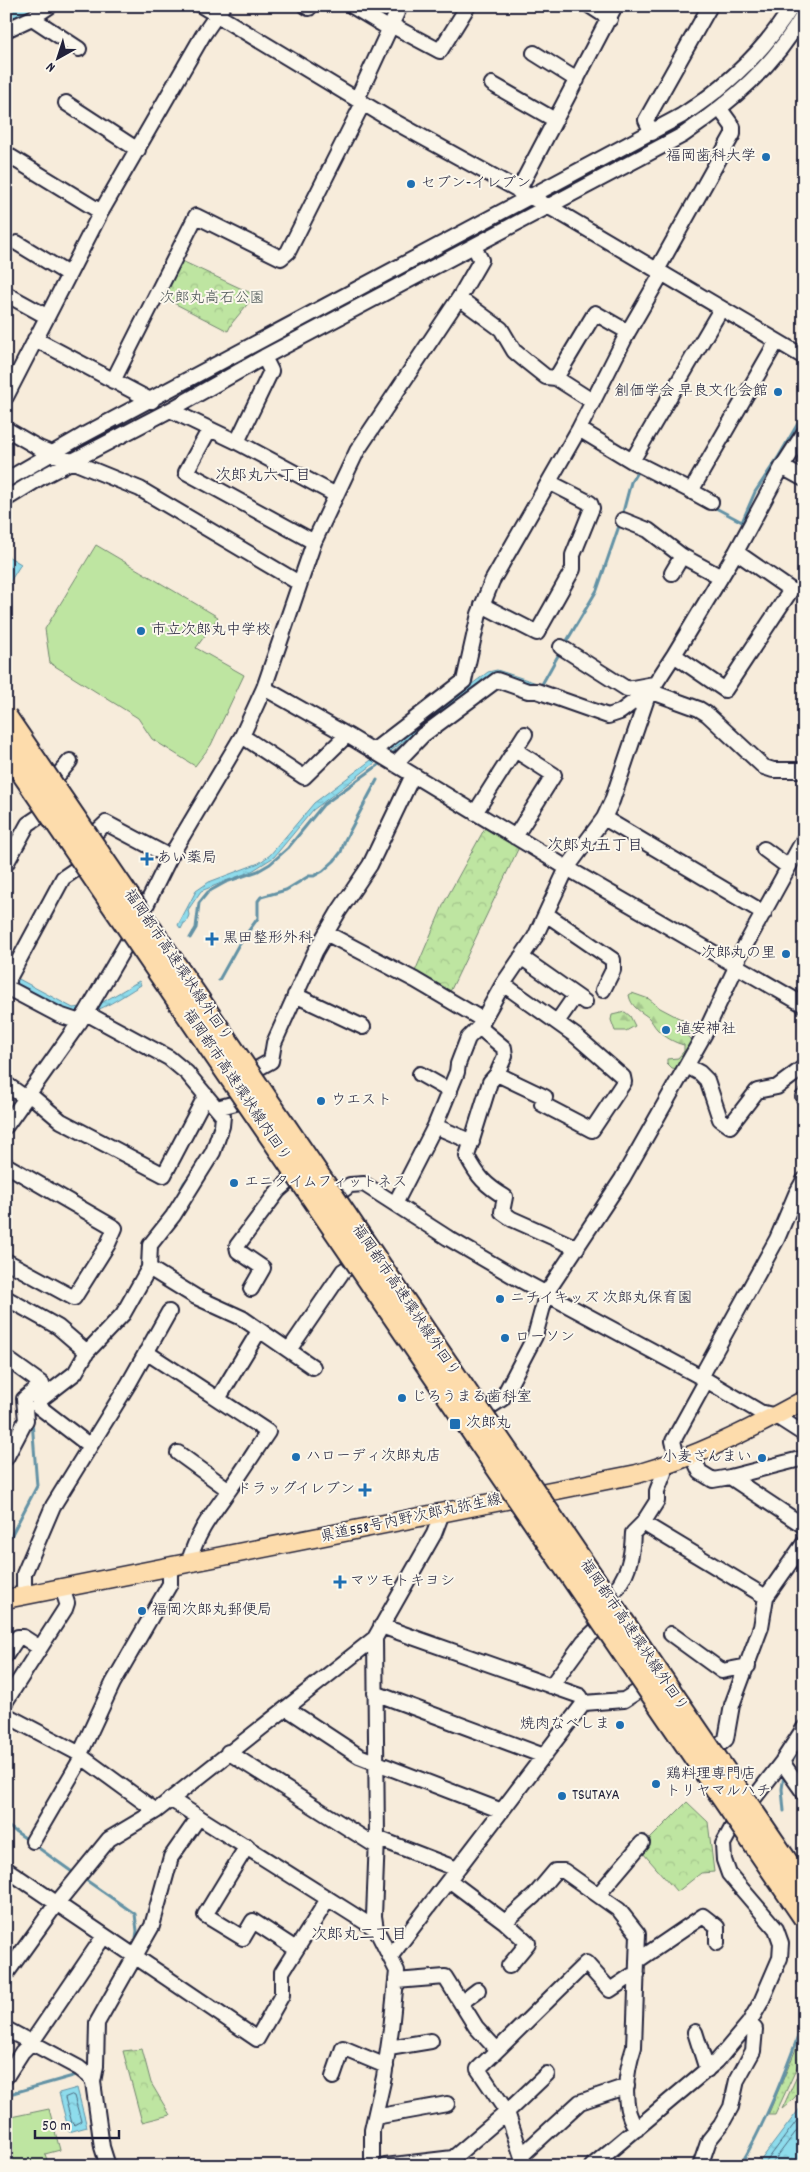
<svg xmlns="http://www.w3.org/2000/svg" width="810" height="2172" font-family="Dekko,'Klee One',sans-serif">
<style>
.grass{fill:url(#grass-dots);stroke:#70846e}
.forest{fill:url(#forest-firs);stroke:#70846e}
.park{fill:url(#park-crowns);stroke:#70846e}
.pitch{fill:#bee5a1;stroke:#70846e}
.water{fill:url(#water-ripples);stroke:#6392a5}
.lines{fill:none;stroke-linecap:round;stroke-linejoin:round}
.shore{stroke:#4d6c82;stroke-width:1}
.stream{stroke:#6392a5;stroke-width:3}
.river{stroke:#8edcec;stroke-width:20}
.minor-casing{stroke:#22223b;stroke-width:18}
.major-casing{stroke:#22223b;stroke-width:21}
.minor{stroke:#fbf7ec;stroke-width:14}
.major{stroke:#fddcac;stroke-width:18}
.highway-bridge-casing{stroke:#22223b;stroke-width:24;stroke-linecap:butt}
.highway-bridge{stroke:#fddcac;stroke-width:20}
.poi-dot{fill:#1f6fb2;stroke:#fbf7ec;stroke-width:2}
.labels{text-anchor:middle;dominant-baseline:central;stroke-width:4;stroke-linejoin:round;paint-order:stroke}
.poi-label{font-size:15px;fill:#22223b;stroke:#fbf7ec;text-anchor:start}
.park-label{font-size:15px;fill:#495354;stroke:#fbf7ec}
.street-label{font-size:15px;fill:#22223b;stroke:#fbf7ec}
.neighbourhood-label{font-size:16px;fill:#22223b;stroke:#fbf7ec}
</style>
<defs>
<pattern id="grass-dots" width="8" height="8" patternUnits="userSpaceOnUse" patternTransform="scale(1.25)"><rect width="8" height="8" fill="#bee5a1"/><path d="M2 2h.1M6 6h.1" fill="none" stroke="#a3c48c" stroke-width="1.8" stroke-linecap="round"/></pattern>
<pattern id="forest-firs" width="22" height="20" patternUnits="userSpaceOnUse" patternTransform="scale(1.25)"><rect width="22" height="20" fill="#bee5a1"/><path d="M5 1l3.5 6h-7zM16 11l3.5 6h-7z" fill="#a3c48c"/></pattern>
<pattern id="park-crowns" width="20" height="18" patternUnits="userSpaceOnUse" patternTransform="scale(1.25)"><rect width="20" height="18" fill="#bee5a1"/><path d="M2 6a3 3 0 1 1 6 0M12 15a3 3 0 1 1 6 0" fill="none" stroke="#a3c48c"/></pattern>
<pattern id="water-ripples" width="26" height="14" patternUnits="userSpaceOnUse" patternTransform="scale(1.25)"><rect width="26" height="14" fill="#8edcec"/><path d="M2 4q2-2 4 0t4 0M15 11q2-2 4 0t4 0" fill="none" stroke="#7abccb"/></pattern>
</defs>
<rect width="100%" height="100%" fill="#f7ecdb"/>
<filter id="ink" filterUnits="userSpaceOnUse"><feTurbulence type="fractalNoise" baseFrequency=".02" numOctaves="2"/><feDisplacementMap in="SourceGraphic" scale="10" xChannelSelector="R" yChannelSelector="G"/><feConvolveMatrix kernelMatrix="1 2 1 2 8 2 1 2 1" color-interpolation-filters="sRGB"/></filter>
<g filter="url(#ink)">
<path class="grass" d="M804 2030V2052L775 2115H768Z
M804 2061C804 2086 802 2093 782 2109Z"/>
<path class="forest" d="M632 993 649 999 660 1008 696 1027 695 1033 688 1031 686 1035 693 1042 678 1069 672 1068 667 1063V1059L678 1058 684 1051V1045C675 1043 664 1037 657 1029 654 1026 652 1021 648 1017 640 1011 631 1007 629 995Z
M625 1012 630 1016 635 1026 626 1031H615L611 1020 612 1015Z"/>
<path class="park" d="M182 261 255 295 232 323 228 331 164 298Z
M486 826 520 845 448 996 413 976 445 901Z
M687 1802 708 1822 714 1872 701 1873 677 1892 643 1853 648 1841Z
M142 2049 151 2083 170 2115 142 2122 123 2051Z"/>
<path class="pitch" d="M96 545 218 617 196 648 244 675 211 745 195 766 152 739 138 718 50 663 45 629Z
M49 2109 60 2150 45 2154 49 2166H6V2118Z"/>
<path class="water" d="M6 555 21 564 6 588Z
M497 670 543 685V689L497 673 491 675 313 810 274 857 252 871 201 891 188 910 189 915 186 923H184L181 929 178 925 196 891 209 882 259 863 270 855 314 803 488 672Z
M15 977 73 1008 98 1005 139 981 141 985C122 996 102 1012 79 1015 64 1017 21 988 6 980Z
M77 2088 87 2127 69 2132 59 2093Z
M804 2103V2166H757L760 2161Z"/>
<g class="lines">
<path class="shore" d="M72 2095 74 2096 81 2121 74 2125 72 2123 65 2098Z
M763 2166 804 2111
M770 2166 804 2121"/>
<path class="stream" d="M712 506 742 522 755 492 779 456 804 413
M622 516 631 482 639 469
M565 644 597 590 620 523
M541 686 560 652
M393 753 410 739
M190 938 196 928 199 903 208 892 226 882 258 871 270 864 288 848 323 805 380 764
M219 980 239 944 258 918V901L261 897 286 890 309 876H314L323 871 334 861 341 852 345 840 377 780
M209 1142 216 1119
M178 1195 184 1183 195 1169
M141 1271 143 1250
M83 1345 99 1330
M60 1376 70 1368 80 1350
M6 1541 11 1536 37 1486 32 1421
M790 1765 804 1742
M784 1775 782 1789 784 1811
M6 1825 28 1840
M33 1844 75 1874
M83 1878 135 1914 137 1931 135 1944
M6 2095 80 2074
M740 2166C767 2120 786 2070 804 2020"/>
<path class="river" d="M6 12 19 6"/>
<defs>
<path id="minor" d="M202 6 386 117 560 213 804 357
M306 6 309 8
M352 6 390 29
M590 6 610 19
M32 18 79 49
M391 25 440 51 468 6
M6 30 32 18 50 6
M534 53 577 80
M492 84 555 120
M357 99 400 6
M66 103 138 150
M652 133 646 120 710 6
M6 154 101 212
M518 191 615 6
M17 243 68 274
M657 270 733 134V127L720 109
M6 294 46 316
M459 298 501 329 514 351 526 361 546 377 556 378 595 313 628 332
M35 339 152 401
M556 378 592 401
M113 381 196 216 281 258 288 252 363 103
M6 397 101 212 203 35 223 6
M170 410 237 442 336 495
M6 429 39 448 140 489 299 583
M579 429 632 461 691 491 777 341
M209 430 186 472 314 542
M237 442 271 371 264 357
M632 461 721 309
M782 467 804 479
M6 480 82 436 681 116C726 87 764 52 792 6
M691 491 711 502
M6 499 40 478 170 410 264 357 683 135C731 102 774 66 804 14
M623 520 648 530 682 556 721 577
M672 573 682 556
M482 605 537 633 573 569V555L592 508 590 503 549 482
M561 647 627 689 654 684
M674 655 725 690 791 590 736 552
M264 688 347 735 567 868 804 1005
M242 736 304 777 347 735
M373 751 464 681 479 614 492 581 579 429 628 332 662 273
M395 764 423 735 497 680 528 691H537L608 716 620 712 636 700 655 693 699 709 707 714 764 767 773 770H804
M54 780 70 761
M475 813 525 734
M604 818 764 913
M91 837 106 823 170 857
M515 837 554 775 515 750
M764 849 787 866
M6 864 28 824 46 812
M546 914 613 960V970L603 990
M326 933 415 980 483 1020
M521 957 585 1002
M735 964 804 839
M6 984 63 878 82 865
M6 987 59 1015 80 1022
M295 995 363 1027
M86 1013 169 1058 187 1073 223 1116 222 1126 213 1152 173 1216 150 1245 149 1268 123 1314 87 1352 75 1373 40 1400 38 1406 90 1446
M557 1022 575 996
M479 1027 504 1048 505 1056 497 1074 545 1097 542 1104 592 1130 624 1082 623 1077 576 1036 503 984
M687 1066 700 1073 707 1080 720 1119 730 1126 757 1091 777 1087 804 1067
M251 1072 271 1061 274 1043 315 952 339 911 370 865 413 775
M420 1074 450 1091
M497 1074 490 1082 467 1156C478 1177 485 1185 505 1197L502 1212 512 1219 577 1248
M6 1084 26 1098
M29 1094 61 1121 164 1175 206 1095
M803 1097H804
M217 1108 243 1101
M6 1126 86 1013 131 936 170 857 242 736 264 688 314 542 357 451 459 298 481 260 474 247
M435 1126 472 1142
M6 1165 115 1228 108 1244 74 1298 6 1261
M335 1196 350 1185 364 1184 448 1238 515 1277 701 1377 760 1412 776 1416 804 1434
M395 1204 435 1126 457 1072 458 1064 468 1038 479 1027 503 984 535 937 567 868 604 818 612 801 648 695 674 655 736 552 782 467 804 433
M149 1268 196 1297 242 1318 313 1367
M251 1289 263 1268 238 1251 237 1246 278 1191 295 1176
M6 1298 58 1327 87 1352
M289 1350 343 1271 354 1264
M146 1352 268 1432C255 1451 243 1471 229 1490 209 1518 198 1531 188 1564
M6 1358 42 1384 24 1399 26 1420 6 1458
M701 1377 777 1239 796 1194 804 1180
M218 1399 259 1331
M482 1412 502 1399 535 1336 547 1292 622 1179 705 1033 737 965
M178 1453 229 1490
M692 1455 700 1472 713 1480 730 1477 804 1458
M674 1463 675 1449 673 1441 706 1381
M730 1477 804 1526
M643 1523 766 1597
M24 1594V1574L53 1506 129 1383 169 1312
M611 1596C628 1575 632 1560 633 1533L643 1523 657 1501V1491L664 1473 663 1466
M381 1626 580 1696 584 1703
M671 1634 722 1671 748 1666
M6 1655 18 1637H23L40 1648
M551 1686 584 1641 600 1626
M375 1693 544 1756
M6 1701 65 1609 67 1603 62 1588
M286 1708 359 1756 502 1811
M6 1715 80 1754
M714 1749 726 1739 732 1705 761 1627 766 1597 804 1543
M228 1752 376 1846
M782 1762 804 1793
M170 1799 376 1929
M156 1811 82 1757 80 1754 113 1683 170 1584V1568
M377 1838 457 1869
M33 1841 82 1757
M247 1846 205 1915 243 1938 253 1921 296 1949
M6 1869 257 2039 282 1995V1972L328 1899
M449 1880 505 1922 528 1943 509 1966
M598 1895 642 1843
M505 1922 534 1896 555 1871H564L619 1910 638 1934 634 2047C626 2071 620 2108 637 2129
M390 1957 584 1703 624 1700 643 1688
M637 1961 703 1916 717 1927V1943
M6 1974 57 1903 109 1839 156 1811 375 1638 434 1534 442 1513
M396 1981 445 1977 476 2027 497 2050
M461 2003 478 1990
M6 2029 79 2068 89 2076 93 2082
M695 2032 707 2070
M389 2048 431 2041
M6 2077 22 2052 32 2042 104 1936
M333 2077 343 2048 386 2066
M375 2117 447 2104
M522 2155 580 2102 627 2086
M108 2166 102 2147 93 2082 96 2066 97 2023 152 1926 171 1857 199 1817
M372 2166V2130L384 2077 391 2029 397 1971 376 1929 374 1916 377 1838 375 1638
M385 2166 453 2158 507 2112 547 2074
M525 2166 507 2112 478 2069 586 1963 610 1990 631 1976 637 1975
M592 2166 717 2061 749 2023 761 2002 780 1958 781 1943 776 1929 729 1874 724 1860 723 1844 734 1824 782 1762 804 1728
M700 2166 709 2140 721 2125 731 2107 737 2080 753 2051 755 2029 749 2023"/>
<path id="major" d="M6 1599 637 1474C696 1457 750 1430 804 1400"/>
</defs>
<use href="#minor" class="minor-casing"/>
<use href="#major" class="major-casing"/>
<use href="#minor" class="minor"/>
<use href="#major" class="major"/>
<defs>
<path id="highway-bridge" d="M6 716 804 1886
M6 750 804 1918"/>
</defs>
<use href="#highway-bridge" class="highway-bridge-casing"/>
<use href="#highway-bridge" class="highway-bridge"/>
</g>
</g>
<g class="poi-dot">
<circle cx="766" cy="157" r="5"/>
<circle cx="411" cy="184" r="5"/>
<circle cx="778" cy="392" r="5"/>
<circle cx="141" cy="631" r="5"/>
<path d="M144.5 851.5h5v5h5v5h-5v5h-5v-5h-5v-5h5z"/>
<path d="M209.5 931.5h5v5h5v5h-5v5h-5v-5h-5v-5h5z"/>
<circle cx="786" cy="954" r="5"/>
<circle cx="666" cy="1030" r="5"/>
<circle cx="321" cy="1101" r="5"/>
<circle cx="234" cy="1183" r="5"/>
<circle cx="500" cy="1299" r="5"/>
<circle cx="505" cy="1338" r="5"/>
<circle cx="402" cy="1398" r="5"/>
<rect x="449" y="1418" width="12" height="12" rx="2.5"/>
<circle cx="296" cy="1457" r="5"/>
<circle cx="762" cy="1458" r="5"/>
<path d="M362.5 1482.5h5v5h5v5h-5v5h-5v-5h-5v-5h5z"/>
<path d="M337.5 1574.5h5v5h5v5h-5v5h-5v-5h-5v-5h5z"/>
<circle cx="142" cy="1611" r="5"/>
<circle cx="620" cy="1725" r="5"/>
<circle cx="656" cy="1784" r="5"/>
<circle cx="562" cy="1796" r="5"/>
</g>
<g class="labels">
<g class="poi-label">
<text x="756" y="157" text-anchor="end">福岡歯科大学</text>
<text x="421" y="184">セブン-イレブン</text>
<text x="768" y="392" text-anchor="end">創価学会 早良文化会館</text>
<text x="151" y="631">市立次郎丸中学校</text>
<text x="157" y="859">あい薬局</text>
<text x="223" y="939">黒田整形外科</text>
<text x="776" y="954" text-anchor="end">次郎丸の里</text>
<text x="676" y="1030">埴安神社</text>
<text x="331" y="1101">ウエスト</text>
<text x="244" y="1183">エニタイムフィットネス</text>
<text x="510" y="1299">ニチイキッズ 次郎丸保育園</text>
<text x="515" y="1338">ローソン</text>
<text x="412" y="1398">じろうまる歯科室</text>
<text x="466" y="1424">次郎丸</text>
<text x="306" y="1457">ハローディ次郎丸店</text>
<text x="752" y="1458" text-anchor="end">小麦ざんまい</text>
<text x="355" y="1490" text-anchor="end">ドラッグイレブン</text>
<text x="350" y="1582">マツモトキヨシ</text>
<text x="152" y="1611">福岡次郎丸郵便局</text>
<text x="610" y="1725" text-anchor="end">焼肉なべしま</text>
<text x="666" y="1775">鶏料理専門店<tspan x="666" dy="17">トリヤマルハチ</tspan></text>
<text x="572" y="1796">TSUTAYA</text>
</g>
<g class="park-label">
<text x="212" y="299">次郎丸高石公園</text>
</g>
<g class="street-label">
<text transform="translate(177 966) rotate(56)">福岡都市高速環状線外回り</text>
<text transform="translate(236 1086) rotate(56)">福岡都市高速環状線内回り</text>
<text transform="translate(405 1301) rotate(56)">福岡都市高速環状線外回り</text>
<text transform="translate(411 1519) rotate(-12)">県道558号内野次郎丸弥生線</text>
<text transform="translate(633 1636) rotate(56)">福岡都市高速環状線外回り</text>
</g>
<g class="neighbourhood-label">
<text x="263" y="476">次郎丸六丁目</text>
<text x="595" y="846">次郎丸五丁目</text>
<text x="359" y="1935">次郎丸二丁目</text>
</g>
</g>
<rect width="810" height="2172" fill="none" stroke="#fbf7ec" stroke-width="25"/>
<rect x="12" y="12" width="785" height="2147" fill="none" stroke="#22223b" stroke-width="2" filter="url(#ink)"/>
<g transform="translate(58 58) rotate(219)" stroke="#fbf7ec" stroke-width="4" paint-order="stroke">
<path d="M0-4L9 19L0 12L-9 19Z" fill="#22223b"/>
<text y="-8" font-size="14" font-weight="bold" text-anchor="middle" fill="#22223b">N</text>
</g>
<path d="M35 2130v8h84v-8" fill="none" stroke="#22223b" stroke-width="2.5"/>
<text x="42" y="2130" font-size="15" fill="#22223b" stroke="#fbf7ec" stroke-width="4" paint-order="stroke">50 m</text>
</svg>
